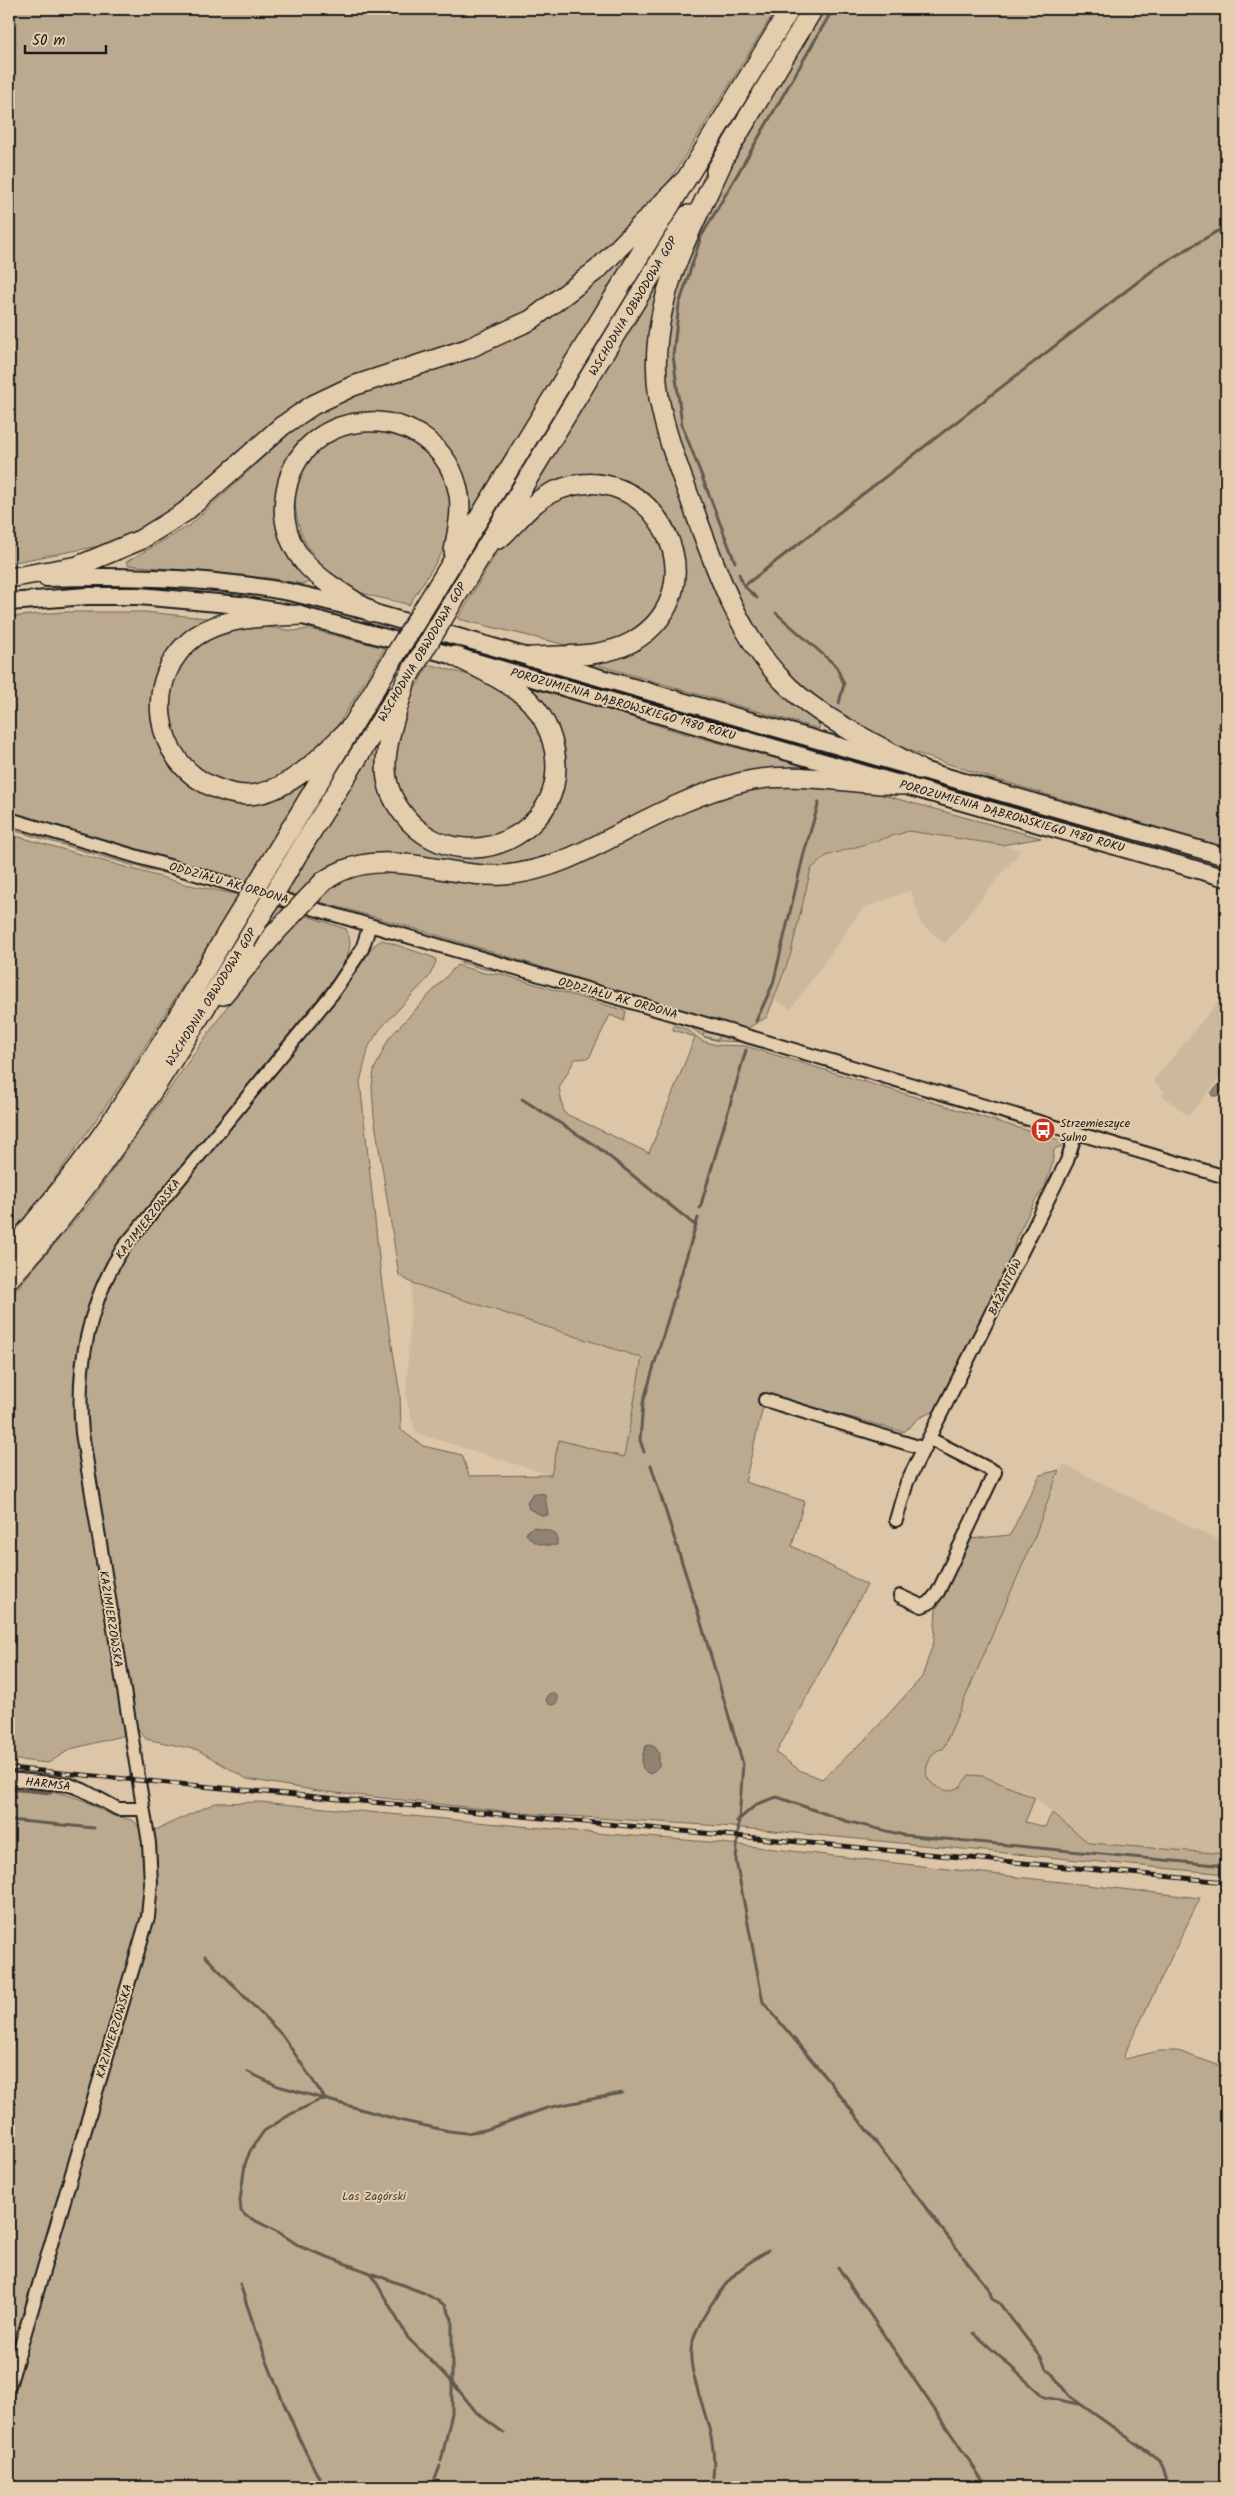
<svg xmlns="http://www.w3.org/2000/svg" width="1235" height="2496" font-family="Kalam,sans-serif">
<rect width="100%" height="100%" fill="#dcc6a7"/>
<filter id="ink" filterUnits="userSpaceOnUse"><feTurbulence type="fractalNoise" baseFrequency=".02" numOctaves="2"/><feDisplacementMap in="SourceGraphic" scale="10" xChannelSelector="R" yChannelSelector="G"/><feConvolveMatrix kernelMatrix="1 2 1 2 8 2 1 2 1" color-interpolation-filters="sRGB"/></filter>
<g filter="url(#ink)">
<path fill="#ccb89b" d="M1226,701V731L1218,729Z
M909,831L1002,845L1021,850L945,943L921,924L911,890L863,908L791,1009L774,999L790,956L811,869L827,856Z
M1226,992V1071L1188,1116L1162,1095L1165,1092L1153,1081Z
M705,1029L720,1034L718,1041L703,1036Z
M412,1283L642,1358L624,1458L560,1440L551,1475L416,1433L406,1398Z
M1063,1464L1226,1544V1854L1089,1843L1035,1798L983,1776L969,1775L960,1787L948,1791L932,1785L927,1778L924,1770L931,1755L936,1750L943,1749L1035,1536Z"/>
<path fill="#bcaa90" stroke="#6c6356" d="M9,9H776L672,177L653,203L594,262L534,307L483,332L342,381L199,493L151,526L110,544L9,563Z
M825,9H1226V701L1218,728L1226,731V848L995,779L921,755L883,739L829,708L784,670L765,646L739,601L689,477L666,398L663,350L679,270L737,148Z
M644,235L505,457L469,522L467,499L402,419C390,415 377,411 364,412C320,415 269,459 277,507C279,520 302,561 309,576V582L304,584L268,578L128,565L126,562L189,526L304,420L333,401L479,352Z
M669,265L651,348L715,584L820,720L819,729L584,661L639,648L659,632L668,621L682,557L677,534L671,518L652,498L637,489L621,482L517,512Z
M359,427L406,435L439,463L451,495L453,515L447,545L409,605C391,599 367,597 350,588C313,567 288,526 297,482C301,468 308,452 320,443C331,436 347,432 359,427Z
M594,491L628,499L664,538L668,577L656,612L625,640L583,649L458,619L499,548L547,502Z
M62,612H145L217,619L201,628L153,709L210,795L315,772L246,883L9,813V617Z
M261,626L294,631L309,629L385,648L333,733L313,757L266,785L237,787L194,769L174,738L167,699L177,669L191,651L210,636L231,629Z
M432,665L484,679L516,697L543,730L550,767L540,804L503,837L450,841L417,819L398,793L392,758L408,700L428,666Z
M519,682L679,732L814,769H772L546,860L494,867L437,860L310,883L296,895L286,892L383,734L380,771L437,850C462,859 476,856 501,852L564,776L566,756L558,724L541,700Z
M787,783L868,791L1041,838L1002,845L909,831L826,856L811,869L790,956L767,1017L746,1029C602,988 461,939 316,901L334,883L363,873L394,871L485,881L654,823L720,795Z
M9,824L214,885L138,867L9,829Z
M9,834L185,884L239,895L124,1080L31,1212L9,1236Z
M277,907L285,909L247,955Z
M301,914L346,929C354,945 348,955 341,970L119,1243L97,1282L82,1329L77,1359L75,1417L125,1735L71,1749L48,1763L9,1759V1298L88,1205L236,994Z
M382,940L435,958L436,962L429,977L380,1029L369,1046L360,1082L382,1285L400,1394L401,1430L423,1446L462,1455L469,1476L551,1475L559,1440L624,1457L642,1358L412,1283L399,1275L374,1116L372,1087L374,1070L389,1038L457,965L484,973L501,974L626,1011L624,1021L610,1015L589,1058L575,1059L559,1088L564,1113L649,1153L695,1037L673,1030L674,1025L688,1030L702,1041L717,1045L745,1046L1069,1143L1068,1146L1058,1147L1054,1150L1052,1165L1045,1187L1035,1201L1016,1238L1010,1269L941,1408L919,1418L904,1432L766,1394L745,1482L804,1501L792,1546L867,1585L776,1753L801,1771L822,1779L868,1737L922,1677L934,1641L936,1610L969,1539L1010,1535L1040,1475L1059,1470L1035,1536L943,1749C935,1750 932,1754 929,1761C921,1778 932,1787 948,1791L960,1787L969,1775L983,1776L1035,1798L1025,1822L1045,1827L1052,1813L1089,1843L1226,1854V1874L721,1826L521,1813L318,1791L247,1779L198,1750L146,1739L136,1726L130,1691L86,1415C86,1365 92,1310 119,1266C126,1255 135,1243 143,1232L340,993L373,946Z
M468,960L626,1007L502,971L484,969L459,962Z
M687,1025L705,1029L703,1036L718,1040L720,1034L1026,1124L1025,1127L1009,1119L745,1042L718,1041L704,1037Z
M9,1788C32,1790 55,1790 77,1798C89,1802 99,1809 111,1815C120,1819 133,1816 138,1826C151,1851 143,1891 141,1917L9,2361Z
M260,1802L596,1833L722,1843L1200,1898L1123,2057L1125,2059L1159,2051H1178L1226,2068V2487H9V2408L153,1919C157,1889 157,1861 153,1831L215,1803Z"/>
<path fill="#908371" stroke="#625a4f" d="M1222,1081H1226V1087L1217,1096H1212L1211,1093Z
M533,1493L545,1494L548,1515L543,1516L529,1509L527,1502Z
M534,1527L553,1532L557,1536V1545C545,1546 534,1545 526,1534L528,1530Z
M546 1699a6 6 0 1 1 12 0a6 6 0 1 1-12 0Z
M650,1745L656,1748L659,1754V1766L651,1774C637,1770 642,1756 646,1746Z"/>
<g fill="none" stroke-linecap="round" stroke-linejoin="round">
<path stroke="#625a4f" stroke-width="3" d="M735,562L682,425L673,355L679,305L701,237L833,9
M739,574L744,586
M757,598L744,586L1157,267L1226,226
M776,613L836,666L844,684L839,703
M756,1021L773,984L804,853L819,802
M522,1099L596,1146L695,1225
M700,1208L746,1050
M644,1452L640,1440L643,1403L698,1218
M651,1465L699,1616L743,1764L736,1861L763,2002L830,2082L961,2254
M9,1789L51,1793
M9,1820L94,1828
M737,1821L757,1804L777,1797L846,1821L903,1835L1226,1866
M205,1956L282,2035L324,2097
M248,2072L278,2086L403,2121L449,2131L466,2133L485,2130L547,2108L622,2093
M324,2098L291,2114L264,2131L250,2151L245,2164L240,2200L241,2211L246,2216L278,2232L301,2247L424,2293L445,2305L452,2319V2413L441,2461
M963,2257L989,2289L992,2299L999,2303L1041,2357L1046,2369L1050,2371L1069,2396L1158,2459L1163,2467L1169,2487
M838,2267L987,2487
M372,2275L408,2338L452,2382L477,2413L504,2433
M240,2284C262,2352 289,2424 324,2487
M974,2333L1044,2397L1078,2404
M713,2477C717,2442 705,2417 696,2384C693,2374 690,2361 691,2350C694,2325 724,2282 743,2267C751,2261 760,2256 768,2250
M432,2487L440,2466
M712,2487V2481"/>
<defs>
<path id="minor" d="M9,819L1226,1177
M765,1400L925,1449
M896,1520L907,1482L1067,1161L1076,1133
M900,1596L922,1606L929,1603L938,1592L995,1472L930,1439
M9,1779L70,1785L83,1790L118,1809H142
M9,2386L148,1917L151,1883L149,1843L82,1433C76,1368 88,1303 123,1248L332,994L362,949L370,925"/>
<path id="major" d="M46,578C127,575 209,577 289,592C316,598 343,605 371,612L1226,857
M9,602L87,596H139L240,605L299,615L455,656L1226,878"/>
<path id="highway" d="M723,161C700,212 669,266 660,323C656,347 655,374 659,398C665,432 677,464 689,496C713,561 737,637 788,686C824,721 876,743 919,769
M716,171L813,9
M499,539C516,524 532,501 553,492C651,448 726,588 632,642C603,658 564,655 531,657
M9,578L78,566L140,540L185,512L282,426L313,405L353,386L467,349L531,320L598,269L684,181
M437,587L790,9
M457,595L688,215
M371,612C348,596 321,582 304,562C289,544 282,521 285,498C296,397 442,397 459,495C462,514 457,532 454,551
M299,615C265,617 225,616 196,636C141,675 152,762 213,787C227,793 242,797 257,794C296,787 327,750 354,724
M406,680C399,706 385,741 386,768C386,789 396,807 410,822C445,859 503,856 537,818C571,781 556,718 518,691C499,677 476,667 455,656
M288,833L386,670
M305,842L396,696
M323,882C376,841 446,879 503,875C549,872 590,849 630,828C665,810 700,793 739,783C792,769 850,785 904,785
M223,995L275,933
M9,1253C38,1218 67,1183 94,1146C143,1078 185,1005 227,933
M9,1279C103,1178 174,1059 246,941"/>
</defs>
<use href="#minor" stroke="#1c1c1c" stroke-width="16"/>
<use href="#major" stroke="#1c1c1c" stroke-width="20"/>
<use href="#highway" stroke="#1c1c1c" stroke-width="22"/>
<use href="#minor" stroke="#e4cdad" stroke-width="12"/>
<use href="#major" stroke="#e4cdad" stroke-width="16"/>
<use href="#highway" stroke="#e4cdad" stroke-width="19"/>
<defs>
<path id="rail" d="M9,1768L1226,1882"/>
</defs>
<use href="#rail" stroke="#1c1c1c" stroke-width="5"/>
<use href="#rail" stroke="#e4cdad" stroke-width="3" stroke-dasharray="9" stroke-linecap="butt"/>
<defs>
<path id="highway-bridge" d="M386,670L437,587
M409,675L457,595
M227,933L288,833
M275,933L323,882
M246,941L305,842"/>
</defs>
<use href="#highway-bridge" stroke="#1c1c1c" stroke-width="22" stroke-linecap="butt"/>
<use href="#highway-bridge" stroke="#e4cdad" stroke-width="19"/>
</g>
</g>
<defs>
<symbol id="bus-disc" viewBox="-11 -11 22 22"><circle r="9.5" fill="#c8321e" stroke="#e4cdad"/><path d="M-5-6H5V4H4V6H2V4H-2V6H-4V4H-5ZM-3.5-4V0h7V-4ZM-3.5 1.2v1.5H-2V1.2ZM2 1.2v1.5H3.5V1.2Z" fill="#fff"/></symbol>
</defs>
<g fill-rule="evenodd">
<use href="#bus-disc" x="1029" y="1116" width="28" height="28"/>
</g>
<g text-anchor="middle" stroke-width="4" stroke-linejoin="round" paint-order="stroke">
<g font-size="12" fill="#1c1c1c" stroke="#e4cdad">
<text transform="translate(633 306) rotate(-59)" y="4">WSCHODNIA OBWODOWA GOP</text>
<text transform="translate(422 652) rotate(-59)" y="4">WSCHODNIA OBWODOWA GOP</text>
<text transform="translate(623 704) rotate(16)" y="4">POROZUMIENIA DĄBROWSKIEGO 1980 ROKU</text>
<text transform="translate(1012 816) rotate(16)" y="4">POROZUMIENIA DĄBROWSKIEGO 1980 ROKU</text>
<text transform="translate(229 883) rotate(16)" y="4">ODDZIAŁU AK ORDONA</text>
<text transform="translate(211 997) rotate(-58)" y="4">WSCHODNIA OBWODOWA GOP</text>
<text transform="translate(618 998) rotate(16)" y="4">ODDZIAŁU AK ORDONA</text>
<text transform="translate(148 1219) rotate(-52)" y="4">KAZIMIERZOWSKA</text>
<text transform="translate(1005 1287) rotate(-64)" y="4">BAŻANTÓW</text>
<text transform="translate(111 1619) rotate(81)" y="4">KAZIMIERZOWSKA</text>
<text transform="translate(48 1784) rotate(7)" y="4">HARMSA</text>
<text transform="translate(114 2031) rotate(-73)" y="4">KAZIMIERZOWSKA</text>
</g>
<g font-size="12" fill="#1c1c1c" stroke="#e4cdad" text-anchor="start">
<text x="1060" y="1127">Strzemieszyce<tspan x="1060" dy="14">Sulno</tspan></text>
</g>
<g font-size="12" fill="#444039" stroke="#e4cdad">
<text x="374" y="2200">Las Zagórski</text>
</g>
</g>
<rect width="1235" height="2496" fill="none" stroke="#e4cdad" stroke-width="30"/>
<rect x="15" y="15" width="1205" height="2466" fill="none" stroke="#1c1c1c" stroke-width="2" filter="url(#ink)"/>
<path d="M25 45v8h81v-8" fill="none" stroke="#1c1c1c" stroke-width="2.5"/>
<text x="32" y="45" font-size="15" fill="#1c1c1c" stroke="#e4cdad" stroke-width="4" paint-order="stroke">50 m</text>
</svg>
